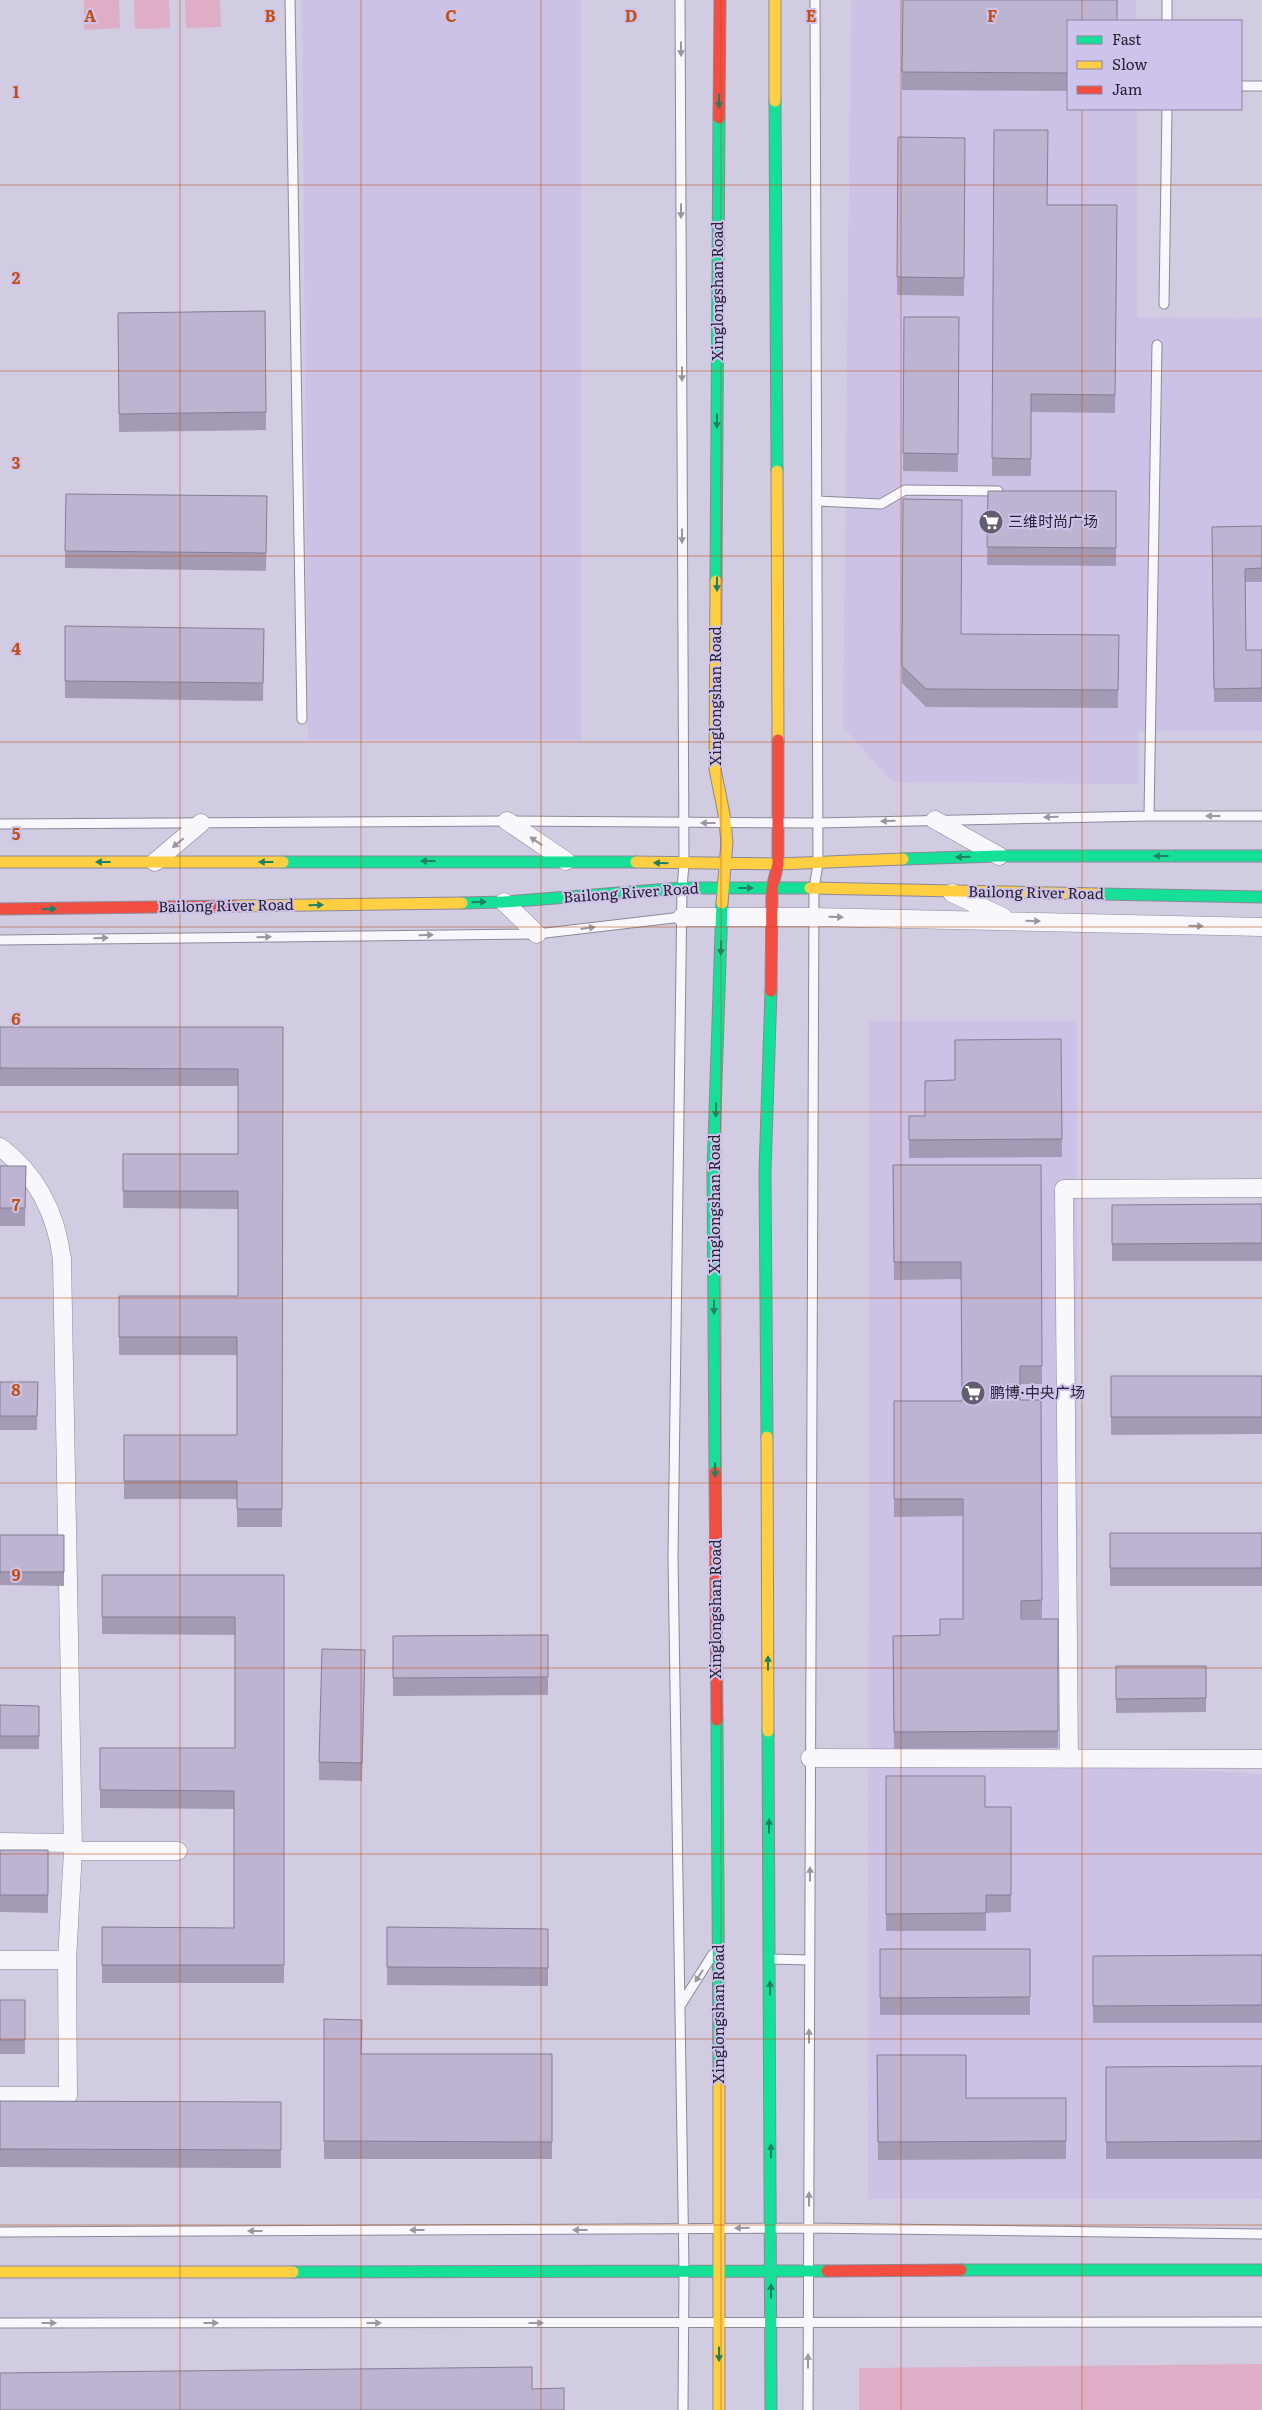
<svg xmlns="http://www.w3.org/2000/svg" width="1262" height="2410" font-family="Literata,'Noto Sans SC',serif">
<rect width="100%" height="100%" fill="#d2cce2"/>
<path fill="#ccc2e6" d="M302,0H581V740H308Z
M851,0H1136V21H1068V109H1137V317L1262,318V731H1138V784L892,782L843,727Z
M869,1021H1077L1078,1765L1262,1774V2199H868Z"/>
<path fill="#deadc6" d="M84,0H119L120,28L84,30Z
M134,0H169L170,28L135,29Z
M185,0H220L221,27L186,28Z
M1262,2364V2410H859V2368Z"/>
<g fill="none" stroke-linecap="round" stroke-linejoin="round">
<defs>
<path id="lane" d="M290,0L302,719
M680,0L684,864L682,888L673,1557L684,2270L683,2410
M1167,0V21
M1241,86H1262
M1164,304L1167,109
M817,501L881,504L905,490L998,491
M1149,816L1157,345
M0,824L507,821L818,823L1149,816H1262
M0,940L537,934L682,917
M770,1959L810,1960
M680,2006L713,1954
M0,2232L808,2228L1262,2234
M0,2323L1262,2322
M808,2410L814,888L818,864L815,0"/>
<path id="street" d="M935,820L999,856
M507,821L566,861
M155,862L201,823
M952,893L1003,917
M504,902L537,934
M682,917H814L1262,927
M0,1147C37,1175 56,1213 62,1259L73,1851L67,1960L68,2096H0
M810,1758L1262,1759
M1069,1759L1064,1189L1262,1188
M0,1842L73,1843
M73,1851H178
M0,1960H67"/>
<path id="fast" d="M775,101L777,471
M716,581L719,118
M903,859L999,856H1262
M283,862H636
M1099,894L1262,897
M462,903L504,902L682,888H810
M767,1437L765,1171L771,991
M715,1472L713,1171L722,903
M717,1720L719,2079
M768,1731L771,2410
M961,2270H1262
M293,2272L827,2271"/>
<path id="slow" d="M775,0V101
M777,471L778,740
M716,581L715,769L724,814L727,842L722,903
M0,862H283
M636,862L778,864L903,859
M810,888L1099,894
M235,906L462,903
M767,1437L768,1731
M0,2272H293
M719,2410V2079"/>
<path id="jam" d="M719,118L720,0
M0,909L235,906
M771,991L772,888L778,864V740
M715,1472L717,1720
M827,2271L961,2270"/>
</defs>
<use href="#lane" stroke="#8c8898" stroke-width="11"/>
<use href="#street" stroke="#8c8898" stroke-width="19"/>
<use href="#fast" stroke="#8c8898" stroke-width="13"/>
<use href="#slow" stroke="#8c8898" stroke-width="13"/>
<use href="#jam" stroke="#8c8898" stroke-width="13"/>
<use href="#lane" stroke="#f8f7fb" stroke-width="9"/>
<use href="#street" stroke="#f8f7fb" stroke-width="18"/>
<use href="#fast" stroke="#16e098" stroke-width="11"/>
<use href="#slow" stroke="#ffcf43" stroke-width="11"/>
<use href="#jam" stroke="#f24e42" stroke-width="11"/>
</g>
<path fill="#a39bb5" d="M903,0L1068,21V91L902,90Z
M994,130L1047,205H1117L1115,413L1031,412V476H992Z
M898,137L965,138L964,296L897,295Z
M265,311L266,430L119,432L118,313Z
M904,317H959L958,472L903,471Z
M988,491H1116V566L987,565Z
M66,494L267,496L266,571L65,568Z
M903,499L961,634L1119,635L1118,708L926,707L902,683Z
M1262,526V582H1245L1246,650H1262V702H1214L1212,527Z
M65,626L264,629L263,701L65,698Z
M0,1027H283L282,1527H237V1499H124V1435H237V1355H119V1337L238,1296V1209L123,1208V1154H238V1086H0Z
M1061,1039L1062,1157L909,1158V1116H925L955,1080Z
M893,1165H1041L1042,1384H1020V1400H1041L1042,1618H1021V1619H1058V1748L894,1749L893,1636L940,1635L963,1619V1516L894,1517V1401H962L961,1279L894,1280Z
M0,1166H26L25,1226H0Z
M1262,1204V1261H1112V1205Z
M1111,1376H1262V1434L1111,1435Z
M0,1382H38L37,1430H0Z
M1110,1533H1262V1586H1110Z
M0,1535H64V1586L0,1585Z
M102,1575H284V1983H102V1927L234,1928V1809L100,1808V1748H235V1635L102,1634Z
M548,1635V1695L393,1696V1636Z
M1116,1666L1206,1698V1712L1116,1713Z
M365,1667L362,1781L319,1780V1762Z
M0,1705L39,1706V1749H0Z
M886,1776L985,1807H1011V1912L986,1913V1931H886Z
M0,1850H48V1913L0,1912Z
M387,1927L548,1929V1986L387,1985Z
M880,1949H1030V2015H880Z
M1262,1955V2023H1093V1956Z
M0,2000H25V2054H0Z
M324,2019L362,2054H552V2159H324Z
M877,2055L966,2098H1066V2159L878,2160Z
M1262,2066V2159H1106V2067Z
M0,2101L281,2102V2168L0,2167Z"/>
<path fill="#bdb4d2" stroke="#847e93" d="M903,0H1117V21H1068V73L902,72Z
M994,130H1048L1047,205H1117L1115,395L1031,394V459L992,458Z
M898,137L965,138L964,278L897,277Z
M265,311L266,412L119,414L118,313Z
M904,317H959L958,454L903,453Z
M988,491H1116V548L987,547Z
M66,494L267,496L266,553L65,551Z
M903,499L962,500L961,634L1119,635L1118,690L926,689L902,666Z
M1262,526V568L1245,569L1246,650H1262V688L1214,689L1212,527Z
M65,626L264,629L263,683L65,681Z
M0,1027H283L282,1509H237V1481H124V1435H237V1337H119V1296H238V1191H123V1154H238V1069L0,1068Z
M1061,1039L1062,1139L909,1140V1116H925V1081L955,1080V1040Z
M893,1165H1041L1042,1366H1020V1400H1041L1042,1600L1021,1601V1619H1058V1731L894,1732L893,1636L940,1635V1619H963V1499H894V1401H962L961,1262H894Z
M0,1166H26L25,1208H0Z
M1262,1204V1243L1112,1244V1205Z
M1111,1376H1262V1417H1111Z
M0,1382H38L37,1416H0Z
M1110,1533H1262V1568H1110Z
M0,1535H64V1572H0Z
M102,1575H284V1965H102V1927L234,1928V1791L100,1790V1748H235V1617H102Z
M548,1635V1677L393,1678V1636Z
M322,1649L365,1650L362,1763L319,1762Z
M1116,1666H1206V1698L1116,1699Z
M0,1705L39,1706V1736H0Z
M886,1776H985V1807H1011V1895H986V1913L886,1914Z
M0,1850H48V1895H0Z
M387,1927L548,1929V1968L387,1967Z
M880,1949H1030V1997L880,1998Z
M1262,1955V2005L1093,2006V1956Z
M0,2000H25V2040H0Z
M324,2019L362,2020L361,2054H552V2142L324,2141Z
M877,2055H966V2098H1066V2141L878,2142Z
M1262,2066V2141L1106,2142V2067Z
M0,2101L281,2102V2150L0,2149Z
M532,2367V2389L564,2388V2410H0V2373Z"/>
<defs><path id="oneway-solid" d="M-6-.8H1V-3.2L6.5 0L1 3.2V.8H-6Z" transform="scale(1.25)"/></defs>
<g fill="#9a97a0">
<use href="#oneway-solid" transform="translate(681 49) rotate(90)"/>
<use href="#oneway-solid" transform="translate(681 211) rotate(90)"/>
<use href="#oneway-solid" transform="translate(682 374) rotate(90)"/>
<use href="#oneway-solid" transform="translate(682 536) rotate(90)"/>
<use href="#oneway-solid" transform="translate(1213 816) rotate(-180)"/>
<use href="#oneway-solid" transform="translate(1051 817) rotate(179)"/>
<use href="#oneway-solid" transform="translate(888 821) rotate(179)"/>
<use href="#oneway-solid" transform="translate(708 823) rotate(180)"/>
<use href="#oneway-solid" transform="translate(536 841) rotate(-146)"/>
<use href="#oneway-solid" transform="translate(178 843) rotate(140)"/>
<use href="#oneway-solid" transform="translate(836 917) rotate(1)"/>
<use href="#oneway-solid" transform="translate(1033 921) rotate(2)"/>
<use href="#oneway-solid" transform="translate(1196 926) rotate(2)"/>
<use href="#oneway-solid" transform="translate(588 928) rotate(-7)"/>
<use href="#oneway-solid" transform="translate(426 935) rotate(-1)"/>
<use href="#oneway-solid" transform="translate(264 937) rotate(-1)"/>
<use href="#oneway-solid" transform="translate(101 938) rotate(-1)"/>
<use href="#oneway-solid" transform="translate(810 1874) rotate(-90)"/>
<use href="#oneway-solid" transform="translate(699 1976) rotate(123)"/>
<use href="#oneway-solid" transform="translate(809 2036) rotate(-90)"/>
<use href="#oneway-solid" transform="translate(809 2199) rotate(-90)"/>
<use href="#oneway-solid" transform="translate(742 2228) rotate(179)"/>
<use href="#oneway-solid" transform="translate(417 2230) rotate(180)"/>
<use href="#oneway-solid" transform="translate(580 2230) rotate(180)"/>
<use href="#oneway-solid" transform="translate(255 2231) rotate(180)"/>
<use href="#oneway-solid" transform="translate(49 2323)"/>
<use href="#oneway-solid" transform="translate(211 2323)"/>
<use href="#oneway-solid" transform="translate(374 2323)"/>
<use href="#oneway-solid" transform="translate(536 2323)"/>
<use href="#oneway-solid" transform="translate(808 2361) rotate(-90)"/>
</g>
<g fill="#1e8164">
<use href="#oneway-solid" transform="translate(719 101) rotate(90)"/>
<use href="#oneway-solid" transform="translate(717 421) rotate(90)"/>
<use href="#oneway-solid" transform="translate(717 584) rotate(90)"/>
<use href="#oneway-solid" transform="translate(1161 856) rotate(-180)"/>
<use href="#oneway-solid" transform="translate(963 857) rotate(178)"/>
<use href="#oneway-solid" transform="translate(428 861) rotate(180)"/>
<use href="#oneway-solid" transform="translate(103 862) rotate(180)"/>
<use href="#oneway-solid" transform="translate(266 862) rotate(180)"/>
<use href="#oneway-solid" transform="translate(661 863) rotate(-179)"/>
<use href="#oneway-solid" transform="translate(746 888)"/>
<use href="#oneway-solid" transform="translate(479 902) rotate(-1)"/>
<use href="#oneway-solid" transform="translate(316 905) rotate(-1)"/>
<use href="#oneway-solid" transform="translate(49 909) rotate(-1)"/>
<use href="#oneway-solid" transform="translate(721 948) rotate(92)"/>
<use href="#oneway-solid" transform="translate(716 1110) rotate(92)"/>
<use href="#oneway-solid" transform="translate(714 1307) rotate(90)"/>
<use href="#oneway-solid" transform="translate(715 1470) rotate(90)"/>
<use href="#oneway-solid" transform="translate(768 1663) rotate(-90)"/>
<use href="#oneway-solid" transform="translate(769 1826) rotate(-90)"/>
<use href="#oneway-solid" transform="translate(770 1988) rotate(-90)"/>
<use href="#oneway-solid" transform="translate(771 2151) rotate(-90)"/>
<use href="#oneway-solid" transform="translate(771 2291) rotate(-90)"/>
<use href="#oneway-solid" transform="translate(719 2354) rotate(90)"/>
</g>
<path fill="none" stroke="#c14e13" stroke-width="1" stroke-opacity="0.55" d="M180,0V2410M361,0V2410M541,0V2410M721,0V2410M901,0V2410M1082,0V21M1082,109V2410M0,185H1262M0,371H1262M0,556H1262M0,742H1262M0,927H1262M0,1112H1262M0,1298H1262M0,1483H1262M0,1668H1262M0,1854H1262M0,2039H1262M0,2225H1262"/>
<defs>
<symbol id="supermarket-disc" viewBox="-11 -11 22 22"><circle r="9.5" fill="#635e6f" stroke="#cec3eb"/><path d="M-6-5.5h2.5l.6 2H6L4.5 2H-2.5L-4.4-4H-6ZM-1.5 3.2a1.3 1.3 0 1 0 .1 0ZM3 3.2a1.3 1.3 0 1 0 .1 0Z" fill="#fff"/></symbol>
</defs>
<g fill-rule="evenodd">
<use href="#supermarket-disc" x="977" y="508" width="28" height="28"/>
<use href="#supermarket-disc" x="959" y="1379" width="28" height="28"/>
</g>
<g text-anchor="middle" stroke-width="4" stroke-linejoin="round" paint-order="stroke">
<g font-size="15" fill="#272231" stroke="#cec3eb">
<text transform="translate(718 291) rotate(-90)" y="5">Xinglongshan Road</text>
<text transform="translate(716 696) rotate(-90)" y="5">Xinglongshan Road</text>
<text transform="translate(631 893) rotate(-4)" y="5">Bailong River Road</text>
<text transform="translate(1036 893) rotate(1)" y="5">Bailong River Road</text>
<text transform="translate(226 906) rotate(-1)" y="5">Bailong River Road</text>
<text transform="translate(715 1204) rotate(-90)" y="5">Xinglongshan Road</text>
<text transform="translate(716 1609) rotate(-90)" y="5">Xinglongshan Road</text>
<text transform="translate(719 2014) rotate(-90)" y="5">Xinglongshan Road</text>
</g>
<g font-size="15" fill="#272231" stroke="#cec3eb" text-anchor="start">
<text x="1008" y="527">三维时尚广场</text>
<text x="990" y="1398">鹏博·中央广场</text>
</g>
</g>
<g font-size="16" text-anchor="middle" font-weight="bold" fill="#c14e13" stroke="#cec3eb" stroke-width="4" stroke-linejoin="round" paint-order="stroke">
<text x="90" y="22">A</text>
<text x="270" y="22">B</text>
<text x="451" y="22">C</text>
<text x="631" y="22">D</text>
<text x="811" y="22">E</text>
<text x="992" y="22">F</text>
<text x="16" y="98">1</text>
<text x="16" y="284">2</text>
<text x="16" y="469">3</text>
<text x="16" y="655">4</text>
<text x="16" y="840">5</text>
<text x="16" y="1025">6</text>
<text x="16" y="1211">7</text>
<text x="16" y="1396">8</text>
<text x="16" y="1581">9</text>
</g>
<rect x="1067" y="20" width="175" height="90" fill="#cec3eb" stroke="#8b83a1"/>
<rect x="1077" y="36" width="25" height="8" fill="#16e098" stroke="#8b83a1"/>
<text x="1112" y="45" font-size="15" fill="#272231">Fast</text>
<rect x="1077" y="61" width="25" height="8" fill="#ffcf43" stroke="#8b83a1"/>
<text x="1112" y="70" font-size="15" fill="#272231">Slow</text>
<rect x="1077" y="86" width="25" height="8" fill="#f24e42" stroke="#8b83a1"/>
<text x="1112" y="95" font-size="15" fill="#272231">Jam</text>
</svg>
